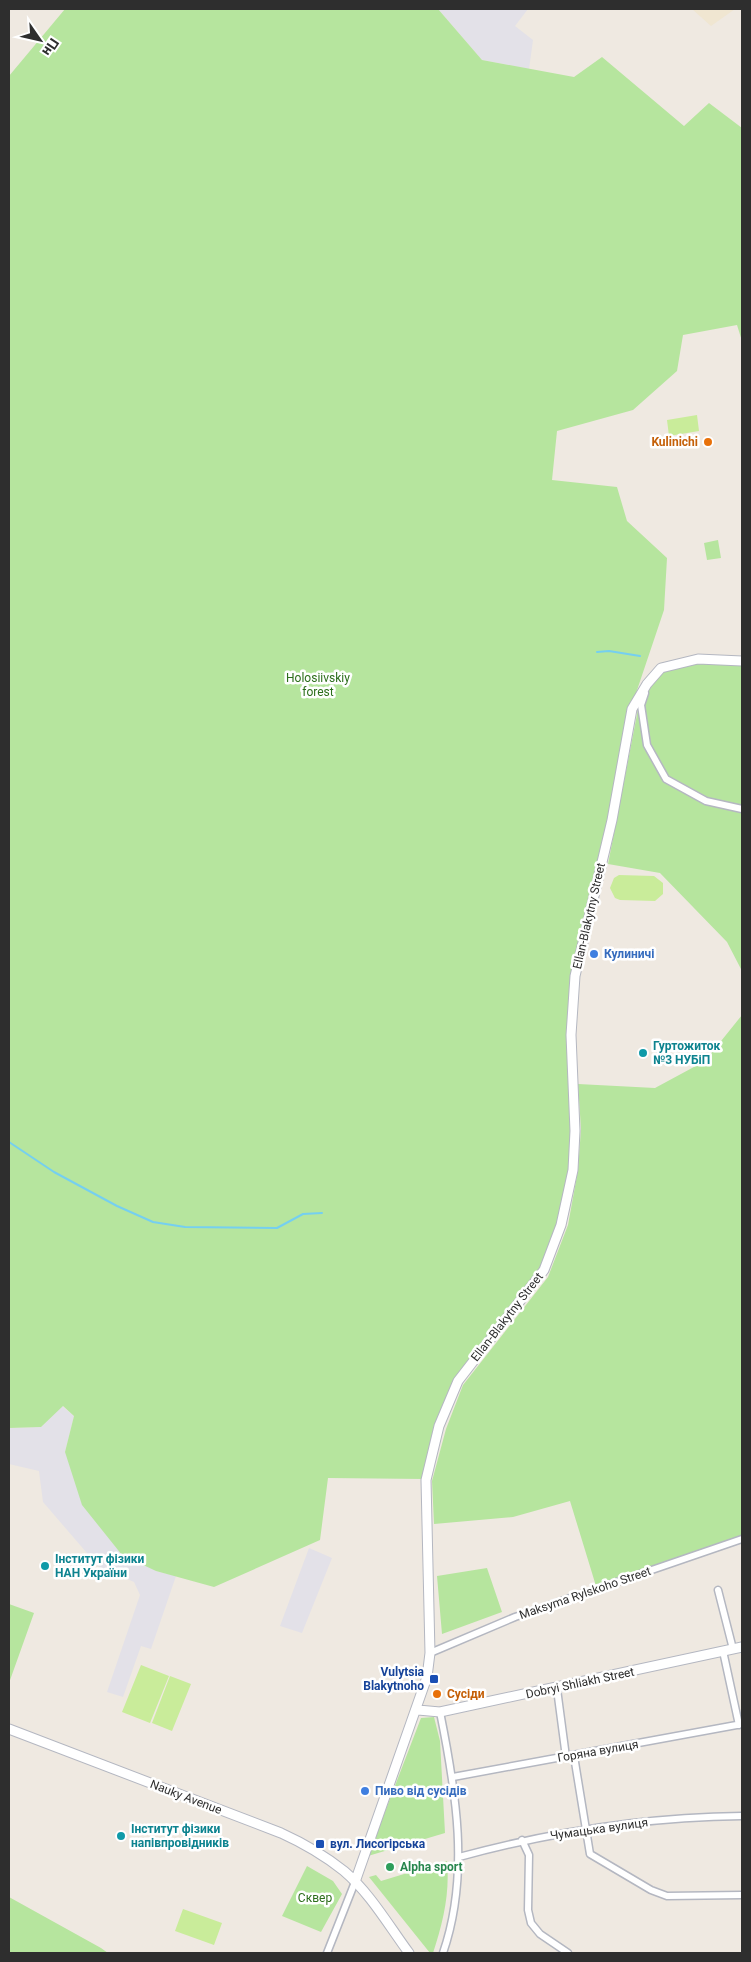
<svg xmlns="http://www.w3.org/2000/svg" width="751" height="1962" font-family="Roboto,sans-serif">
<rect width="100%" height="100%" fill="#efe9e1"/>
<path fill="#e3e1e8" d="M438,9H528L515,26L533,40L529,69L482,60Z
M62,1406L74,1416L65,1452L156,1571L176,1576L151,1649L141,1646L123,1697L107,1692L140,1595L134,1582L99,1567L43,1502L39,1471L9,1464V1428L41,1427Z
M309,1548L332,1558L302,1633L280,1626Z"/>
<path fill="#f0e6d1" d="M692,9H735L711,26Z"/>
<path fill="#b6e59e" d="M65,9H438L482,60L574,77L602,57L684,126L709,103L742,128V341L737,325L683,335L677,371L633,410L557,431L552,480L617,487L627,521L667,558L664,610L631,708L599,863L572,976L571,1169L559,1224L542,1269L456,1380L424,1479L328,1478L320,1540L214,1587L156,1571L122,1555L82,1505L65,1452L74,1416L63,1406L41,1427L9,1428V76Z
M718,540L721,558L707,560L704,543Z
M698,662L742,664V971L727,942L660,873L608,864L640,699L662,671Z
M742,1015V1536L596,1586L570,1501L513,1517L434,1524L432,1481L446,1429L463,1385L548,1277L568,1225L578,1170L581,1129L578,1084L655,1088L705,1061Z
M487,1568L502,1612L442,1634L437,1576Z
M9,1604L34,1613L9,1683Z
M434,1717L440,1741L445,1833L368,1856L421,1718Z
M447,1861C450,1894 443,1922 433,1953H430L369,1877L376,1875L381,1881Z
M307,1866L333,1881L342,1894L321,1932L282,1916Z
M9,1897L101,1948L108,1953H9Z"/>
<path fill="#c9ec9a" d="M697,415L699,431L669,436L667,420Z
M619,875L654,876L663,883V894L655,901L620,900L615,898L610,888L614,878Z
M141,1665L169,1676L150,1723L122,1712Z
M170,1676L191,1684L172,1731L152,1723Z
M183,1909L222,1923L214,1945L175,1931Z"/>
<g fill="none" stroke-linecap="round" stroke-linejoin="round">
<path stroke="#75cff0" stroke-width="2" d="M597,652L609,651L640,656
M9,1142L54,1172L117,1206L153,1222L185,1227L277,1228L303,1214L322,1213"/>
<defs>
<path id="street" d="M645,693L641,705L647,745L666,779L706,801L742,809
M718,1590L733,1649
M723,1651L739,1725
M430,1653L515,1617L742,1539
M557,1689L566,1757
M440,1712C456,1791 470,1875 443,1953
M574,1756L590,1854L651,1890L667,1896L742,1895
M453,1777L742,1724
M522,1840L529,1855L528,1910L531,1923L540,1934L568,1953
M459,1857C551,1832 646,1817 742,1816
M327,1953L355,1882"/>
<path id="secondary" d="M418,1710L440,1712L742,1647
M9,1729L281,1833C303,1843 324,1855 344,1871C370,1893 389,1926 409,1953
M355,1882L427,1677L430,1653L426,1480L439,1426L458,1381L544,1270L561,1225L573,1170L575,1131L571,1035L575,976L612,820L632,709L647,684L661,668L698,659L742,661"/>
</defs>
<use href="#street" stroke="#b4b7c1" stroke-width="9"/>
<use href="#secondary" stroke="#b4b7c1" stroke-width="11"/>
<use href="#street" stroke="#fff" stroke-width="6"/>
<use href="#secondary" stroke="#fff" stroke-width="9"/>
</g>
<g fill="#e8710a" stroke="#fff" stroke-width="2">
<circle cx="708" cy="442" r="5"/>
<circle cx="437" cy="1694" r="5"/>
</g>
<g fill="#3f7fe0" stroke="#fff" stroke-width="2">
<circle cx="594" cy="954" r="5"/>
<circle cx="365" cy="1791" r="5"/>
</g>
<g fill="#0f9aa8" stroke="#fff" stroke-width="2">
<circle cx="643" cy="1053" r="5"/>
<circle cx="45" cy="1566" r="5"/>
<circle cx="121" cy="1836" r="5"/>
</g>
<g fill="#1a4fb4" stroke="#fff" stroke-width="2">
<rect x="429" y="1674" width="10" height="10" rx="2.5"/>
<rect x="315" y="1839" width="10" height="10" rx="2.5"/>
</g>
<circle fill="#2e9e5b" stroke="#fff" stroke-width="2" cx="390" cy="1867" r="5"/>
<g text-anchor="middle" stroke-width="5" stroke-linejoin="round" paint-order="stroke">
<g font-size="12" font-weight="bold" fill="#c56008" stroke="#fff" text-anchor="end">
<text x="698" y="446">Kulinichi</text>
<text x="447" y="1698" text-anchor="start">Сусіди</text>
</g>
<g font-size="12" fill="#2c6e1b" stroke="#fff">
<text x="318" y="682">Holosiivskiy<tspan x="318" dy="14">forest</tspan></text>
<text x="315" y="1902">Сквер</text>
</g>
<g font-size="12" fill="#2e2e2e" stroke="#fff">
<text transform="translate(589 916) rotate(-77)" y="4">Ellan-Blakytny Street</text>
<text transform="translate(507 1317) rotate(-52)" y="4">Ellan-Blakytny Street</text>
<text transform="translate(585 1593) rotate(-19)" y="4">Maksyma Rylskoho Street</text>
<text transform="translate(580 1683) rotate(-12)" y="4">Dobryi Shliakh Street</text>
<text transform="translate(598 1751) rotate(-10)" y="4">Горяна вулиця</text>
<text transform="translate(186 1797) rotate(21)" y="4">Nauky Avenue</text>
<text transform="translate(599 1829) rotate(-8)" y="4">Чумацька вулиця</text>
</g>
<g font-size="12" font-weight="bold" fill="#366cbe" stroke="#fff" text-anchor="start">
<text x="604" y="958">Кулиничі</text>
<text x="375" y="1795">Пиво від сусідів</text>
</g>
<g font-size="12" font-weight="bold" fill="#0d838f" stroke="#fff" text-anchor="start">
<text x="653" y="1050">Гуртожиток<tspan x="653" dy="14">№3 НУБіП</tspan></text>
<text x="55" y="1563">Інститут фізики<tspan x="55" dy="14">НАН України</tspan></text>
<text x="131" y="1833">Інститут фізики<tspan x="131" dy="14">напівпровідників</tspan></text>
</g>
<g font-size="12" font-weight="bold" fill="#164399" stroke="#fff" text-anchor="end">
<text x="424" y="1676">Vulytsia<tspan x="424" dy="14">Blakytnoho</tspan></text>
<text x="330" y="1848" text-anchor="start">вул. Лисогірська</text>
</g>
<g font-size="12" font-weight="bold" fill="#27864d" stroke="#fff" text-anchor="start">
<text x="400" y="1871">Alpha sport</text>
</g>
</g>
<rect width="751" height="1962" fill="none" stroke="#2e2e2e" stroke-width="20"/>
<g transform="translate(40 40) rotate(124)" stroke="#ffffff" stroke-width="4" paint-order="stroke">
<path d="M0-4L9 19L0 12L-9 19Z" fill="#2e2e2e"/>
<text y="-8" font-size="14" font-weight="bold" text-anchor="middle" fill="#2e2e2e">Пн</text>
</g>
</svg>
